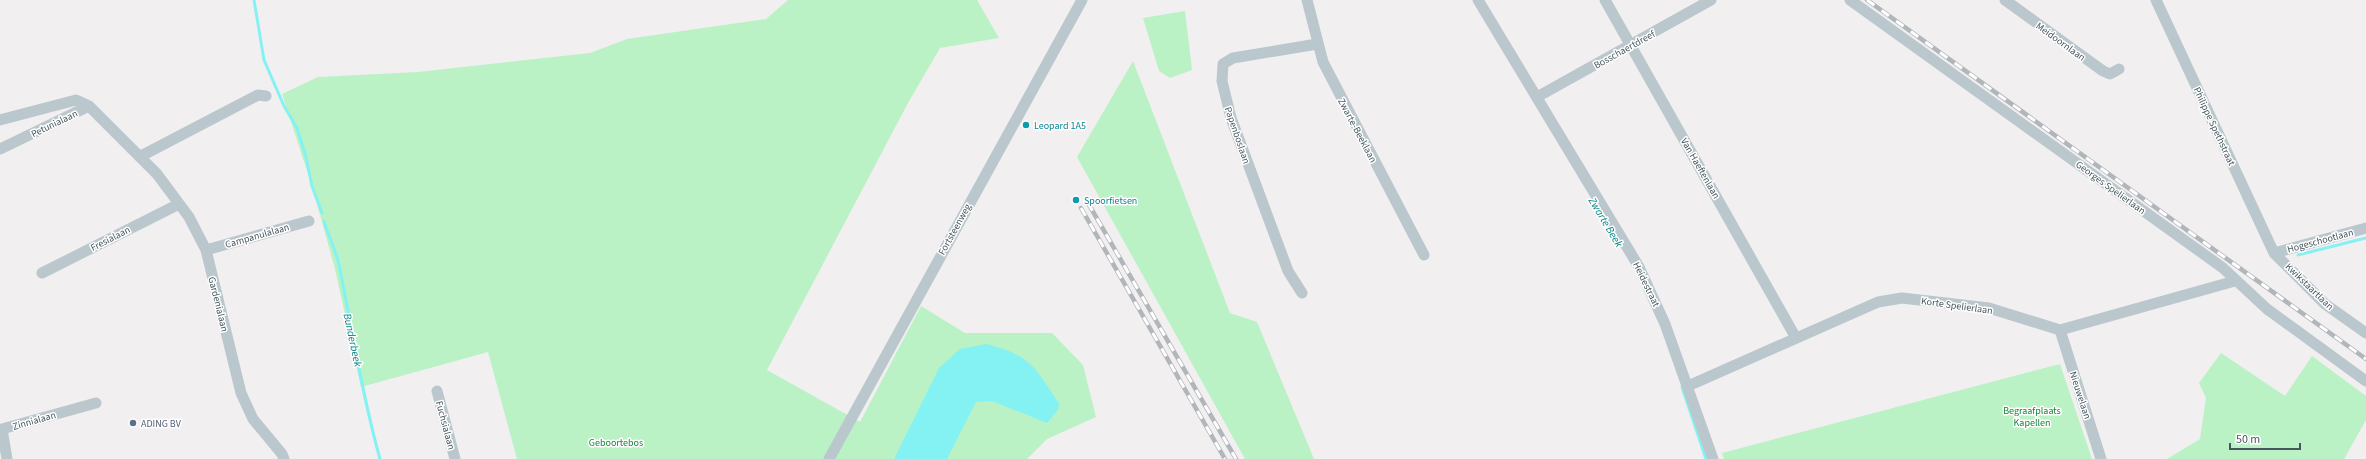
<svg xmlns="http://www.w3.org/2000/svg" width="2366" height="459" font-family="'Source Sans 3',sans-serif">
<rect width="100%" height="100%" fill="#f2eff0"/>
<path fill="#baf2c5" d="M788,0H977L999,38L940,48L908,103L767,370L860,422L921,306L965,333H1052L1083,365L1096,417L1047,439L1027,459H517L488,352L361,387L335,269L312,186L282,94L318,77L418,72L590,53L627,39L766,19Z
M1185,11L1192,70L1170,78L1159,71L1143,18Z
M1133,61L1230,313L1257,322L1314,459H1245L1077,157Z
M2221,353L2285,396L2312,356L2366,396V420L2344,459H2167L2200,439L2206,398L2199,383Z
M2060,364L2092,459H1724L1722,453Z"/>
<path fill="#84f2f2" d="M986,344C1031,355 1034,367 1059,403L1058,410L1047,423L992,401L976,402L947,459H894L939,368L960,349Z"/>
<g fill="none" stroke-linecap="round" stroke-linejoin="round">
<path stroke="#84f2f2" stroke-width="3" d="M254,0L264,60L284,106L297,128L306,157L312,186L322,213
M324,221C328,236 336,250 339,265C352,329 362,395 380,459
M2298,255L2366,238
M1682,387L1706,459"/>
<path stroke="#bac7cd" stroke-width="11" d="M1307,0L1323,62L1424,255
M1478,0L1639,267L1665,324L1713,459
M1605,0L1796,338
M1850,0L2223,268L2267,309L2366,381
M2005,0L2103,71L2110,74L2119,69
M2156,0L2274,253L2325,304L2366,333
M1537,97L1711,0
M0,120L76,100L89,106L157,174L189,217L206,250L241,393L253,419L282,454L284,459
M0,149L89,106
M141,156L258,95L266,96
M206,250L309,221
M2274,253L2366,228
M42,273L179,204
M1302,293L1288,271L1231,118L1222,81L1223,64L1233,58L1317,44
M2060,330L2101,459
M1688,386L1878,302L1902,298L1989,308L2060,330L2235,281
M437,391L455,459
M7,459L2,429L96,403
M829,459L1082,0"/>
<defs>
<path id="rail" d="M1867,0L2366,359
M1088,203L1236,459
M1081,208L1225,459"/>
</defs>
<use href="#rail" stroke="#b1b6ba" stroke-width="4.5"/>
<use href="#rail" stroke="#fff" stroke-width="3" stroke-dasharray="9" stroke-linecap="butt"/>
</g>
<g fill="#0f9aa8" stroke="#fff" stroke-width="1.5">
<circle cx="1026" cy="125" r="4"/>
<circle cx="1076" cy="200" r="4"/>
</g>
<circle fill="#5c6f8a" stroke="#fff" stroke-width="1.5" cx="133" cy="423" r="4"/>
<g text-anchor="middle" stroke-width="3" stroke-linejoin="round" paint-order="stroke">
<g font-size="10" fill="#46575e" stroke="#fff">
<text transform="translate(2061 41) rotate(36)" y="4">Meidoornlaan</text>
<text transform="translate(1624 49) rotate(-29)" y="4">Bosschaertdreef</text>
<text transform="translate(54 123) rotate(-26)" y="4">Petunialaan</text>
<text transform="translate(2215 126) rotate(65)" y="4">Philippe Spethstraat</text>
<text transform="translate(1358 130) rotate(62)" y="4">Zwarte-Beeklaan</text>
<text transform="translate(1238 135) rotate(71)" y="4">Papenboslaan</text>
<text transform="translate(1701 168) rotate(60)" y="4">Van Haeftenlaan</text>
<text transform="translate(2111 187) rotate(36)" y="4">Georges Spelierlaan</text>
<text transform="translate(954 229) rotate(-61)" y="4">Fortsteenweg</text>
<text transform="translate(257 235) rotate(-16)" y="4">Campanulalaan</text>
<text transform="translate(110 238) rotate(-27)" y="4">Fresialaan</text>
<text transform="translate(2320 240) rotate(-15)" y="4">Hogeschootlaan</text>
<text transform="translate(1647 284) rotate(64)" y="4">Heidestraat</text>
<text transform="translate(2310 286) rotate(44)" y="4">Kwikstaartlaan</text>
<text transform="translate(219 304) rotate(76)" y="4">Gardenialaan</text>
<text transform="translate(1957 305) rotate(8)" y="4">Korte Spelierlaan</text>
<text transform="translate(2081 395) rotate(72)" y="4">Nieuwelaan</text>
<text transform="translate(34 420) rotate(-16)" y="4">Zinnialaan</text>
<text transform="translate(446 425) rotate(75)" y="4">Fuchsialaan</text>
</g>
<g font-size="10" fill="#0d838f" stroke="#fff" text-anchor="start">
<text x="1034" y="129">Leopard 1A5</text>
<text x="1084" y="204">Spoorfietsen</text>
</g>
<g font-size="10" fill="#108633" stroke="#fff">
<text x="2032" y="414">Begraafplaats<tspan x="2032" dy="12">Kapellen</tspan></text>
<text x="616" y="446">Geboortebos</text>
</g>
<g font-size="10" fill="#4e5e75" stroke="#fff" text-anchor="start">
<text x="141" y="427">ADING BV</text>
</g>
<g font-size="11" font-style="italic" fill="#068384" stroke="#fff">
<text transform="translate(1606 222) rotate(59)" y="4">Zwarte Beek</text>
<text transform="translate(353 340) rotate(78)" y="4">Bunderbeek</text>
</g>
</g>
<path d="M2230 443v6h70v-6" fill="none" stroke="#46575e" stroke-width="2"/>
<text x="2236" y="443" font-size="12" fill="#46575e" stroke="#ffffff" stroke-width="3" paint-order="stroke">50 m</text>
</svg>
